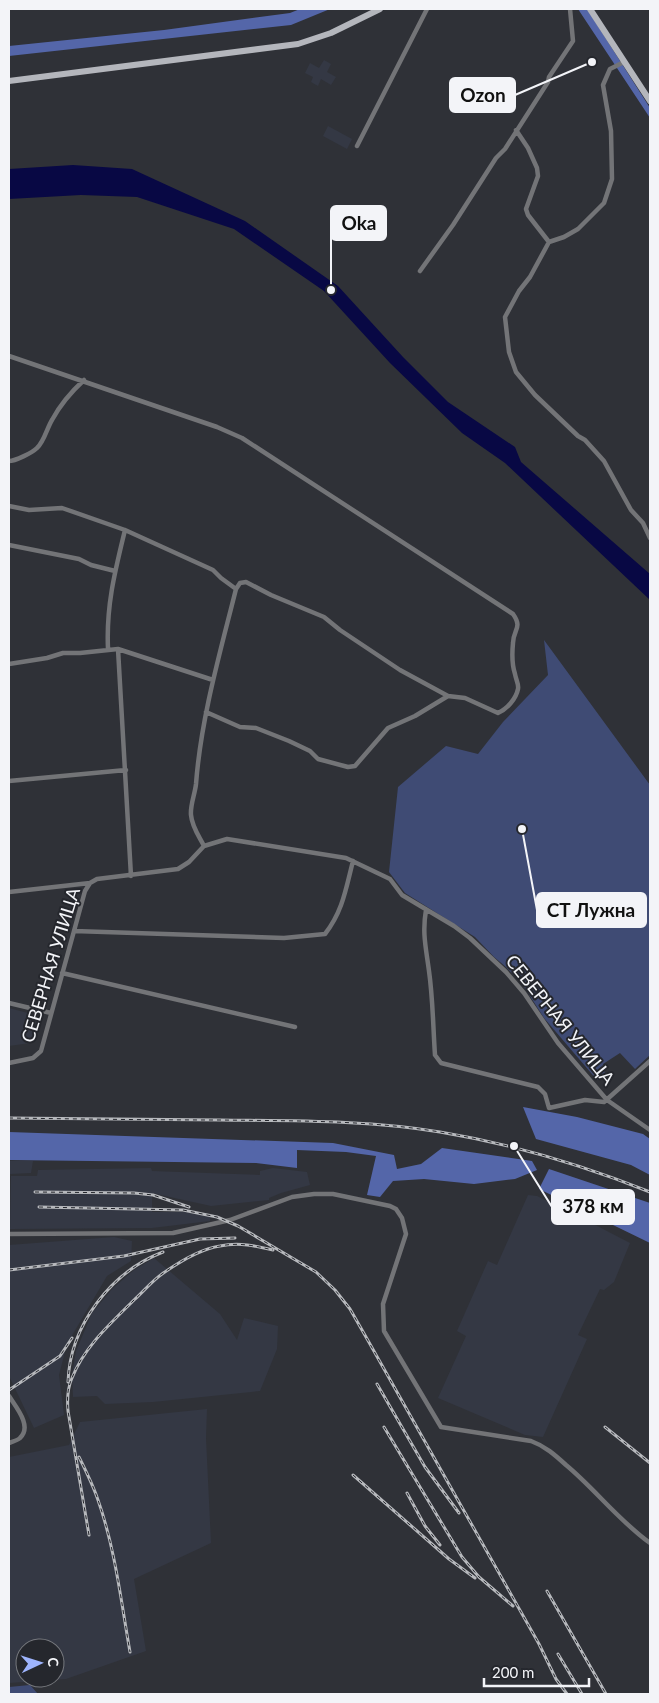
<svg xmlns="http://www.w3.org/2000/svg" width="659" height="1703" font-family="Lato,sans-serif">
<rect width="100%" height="100%" fill="#2f3137"/>
<path fill="#343844" fill-rule="evenodd" d="M324,60L331,64L327,72L336,77L331,85L321,79L318,86L311,82L313,77L305,73L310,63L319,68Z
M328,126L352,139L347,149L323,136Z
M9,1008L39,1016L30,1043L9,1046Z
M9,1161H33L31,1173L10,1174L9,1198Z
M151,1168L152,1171L260,1175V1171L273,1168L307,1172L310,1185L281,1193L269,1198V1200L211,1206L152,1193V1212H191L210,1216V1221L152,1228L10,1229L11,1176H37L38,1170Z
M528,1195L537,1196L563,1209L562,1213L578,1221L580,1217L630,1243L614,1282L604,1290L600,1289L578,1335L587,1339L543,1437L525,1435L438,1398L466,1336L457,1331L488,1261L497,1265Z
M114,1237L132,1241L131,1261L107,1276L67,1344L59,1375L64,1415L34,1428L9,1376V1245Z
M154,1258L220,1314L237,1340L244,1318L278,1326L277,1349L260,1391L153,1402L105,1404L97,1396L73,1397L72,1375L76,1351L92,1313L112,1289L134,1270Z
M207,1409L206,1438L211,1543L134,1579L146,1651L66,1679L9,1683V1457L69,1445L80,1422ZM25,1648H55V1678H25Z"/>
<path fill="#3f4b74" d="M544,640L650,785V1055L635,1069L620,1053L603,1064L605,1075L597,1080L544,1018L523,985L506,967L494,957L475,937L405,893L389,872L398,787L446,746L478,754L503,722L548,675Z
M30,1685L38,1694H9V1687Z"/>
<path fill="#5466a9" d="M300,9H330L291,25L9,56V46L164,30L290,13Z
M578,9H587L650,108V118Z
M523,1107L577,1117L643,1134L650,1139V1175L631,1165L536,1139Z
M9,1132L333,1143L394,1155L397,1169L421,1164L442,1148L532,1161L537,1170L515,1179L474,1184L424,1179L393,1181L380,1197L367,1195L376,1156L346,1152L297,1150V1168L256,1163L9,1160Z
M549,1169L650,1203V1243L539,1189Z"/>
<path fill="#080844" d="M73,165L132,169L245,221L338,286L403,357L448,402L515,447L521,462L650,574V600L505,463L462,433L390,363L324,291L234,229L137,197L81,195L9,199V169Z"/>
<g fill="none" stroke-linecap="round" stroke-linejoin="round">
<path stroke="#737477" stroke-width="4.5" d="M624,62L610,69L603,85L611,131L612,179L604,203L578,229L564,237L549,242L530,277L519,291L505,317L509,352L516,372L535,395L578,436L585,440L604,461L631,510L643,523L650,538
M516,130L528,148L537,168L538,176L526,209L528,215L549,242
M357,146L427,9
M420,271L453,225L496,158L505,149L548,82L549,77L573,41L570,9
M9,356L217,427L242,438L513,614C523,628 513,630 513,643C512,653 512,665 515,674C516,680 519,684 518,689C516,699 507,709 498,713L465,698L448,696L400,670L340,630L324,617L271,595L246,582L240,583L236,589C220,653 201,718 196,784C195,794 190,805 191,815C192,827 199,836 204,846
M9,461C15,461 32,453 37,448C44,442 47,428 52,420C60,405 71,392 84,380
M9,506L29,510L62,508L125,530L213,570L221,578L236,589
M9,545L79,559L91,565L115,571
M108,649C106,606 115,571 125,530
M118,649L131,876
M9,664L47,658L63,653H80L118,649L213,680
M206,712L240,727L256,728L289,741L310,751L318,759L348,767L355,766L388,728L415,716L448,696
M9,781L126,770
M9,892L90,883
M426,910C422,933 426,948 429,971C433,999 433,1027 435,1055L441,1063L538,1087L545,1094L549,1108L585,1100L604,1102L650,1061
M74,931L284,938L325,934C343,911 346,888 353,861
M62,973L295,1027
M9,1003L51,1013
M9,1063L33,1058L41,1051L85,891L90,883L97,879L178,869L189,862L204,846L227,839L346,858L390,879L402,895L454,926L470,938L506,972L524,993L558,1043L607,1100L650,1130
M9,1234L173,1233L230,1220L292,1197L314,1194H333L390,1206L396,1209L402,1218L406,1234L383,1304L384,1331L441,1427L531,1441C545,1446 555,1455 566,1465C595,1489 619,1521 650,1543
M9,1396C15,1406 33,1426 20,1438C18,1440 12,1442 9,1443"/>
<path stroke="#b4b6bc" stroke-width="6" d="M590,9L650,101
M9,81L298,44L331,33L380,9"/>
<defs>
<path id="rail" d="M9,1118C79,1119 150,1120 221,1120C294,1121 368,1120 440,1132C512,1144 582,1165 650,1192
M35,1192L134,1193L153,1195L189,1207
M39,1207L183,1210L217,1217L238,1226L316,1272L335,1290L350,1309L366,1337L539,1644L556,1679L567,1694
M9,1270L124,1256L200,1239L235,1238
M68,1382C70,1325 111,1272 163,1252
M377,1384L425,1467L459,1513
M9,1390L60,1356L72,1338
M384,1427L462,1557L479,1577L513,1606
M605,1427L650,1463
M79,1457C86,1471 93,1485 98,1500C115,1548 121,1601 130,1652
M353,1475L449,1559L475,1578
M407,1493L425,1526L440,1545
M89,1535L68,1411C67,1399 67,1389 72,1378C84,1347 111,1323 134,1300C143,1292 152,1281 162,1274C179,1262 200,1249 220,1246C239,1242 256,1246 273,1250
M547,1591L606,1694
M558,1654L582,1694"/>
</defs>
<use href="#rail" stroke="#b7b9bd" stroke-width="3"/>
<use href="#rail" stroke="#25272d" stroke-width="1" stroke-dasharray="4" stroke-linecap="butt"/>
</g>
<g text-anchor="middle" stroke-width="4" stroke-linejoin="round" paint-order="stroke">
<g font-size="18" fill="#f3f4f8" stroke="#25272d">
<text transform="translate(51 965) rotate(-73)" y="6">СЕВЕРНАЯ УЛИЦА</text>
<text transform="translate(560 1020) rotate(51)" y="6">СЕВЕРНАЯ УЛИЦА</text>
</g>
</g>
<path fill="none" stroke="#f3f4f8" stroke-width="2" d="M592 62L515 95M331 290L331 223M522 829L537 910M514 1146L552 1207"/>
<g fill="#f3f4f8" stroke="#25272d" stroke-width="2">
<circle cx="592" cy="62" r="5"/>
<circle cx="331" cy="290" r="5"/>
<circle cx="522" cy="829" r="5"/>
<circle cx="514" cy="1146" r="5"/>
</g>
<g fill="#f3f4f8" stroke="#f3f4f8" stroke-width="2">
<rect x="450" y="78" width="65" height="34" rx="5"/>
<rect x="331" y="206" width="55" height="34" rx="5"/>
<rect x="537" y="893" width="109" height="34" rx="5"/>
<rect x="552" y="1190" width="82" height="34" rx="5"/>
</g>
<g font-size="19" text-anchor="middle" font-weight="bold" fill="#111">
<text x="483" y="102">Ozon</text>
<text x="359" y="230">Oka</text>
<text x="591" y="917">СТ Лужна</text>
<text x="593" y="1213">378 км</text>
</g>
<rect width="659" height="1703" fill="none" stroke="#f3f4f8" stroke-width="20"/>
<g transform="translate(40 1663) rotate(86)"><circle r="24" fill="#25272d" stroke="#77797e"/>
<path d="M0-4L9 19L0 12L-9 19Z" fill="#9eb4fd"/>
<text y="-8" font-size="14" font-weight="bold" text-anchor="middle" fill="#f3f4f8">С</text>
</g>
<path d="M484 1678v8h105v-8" fill="none" stroke="#f3f4f8" stroke-width="2.5"/>
<text x="492" y="1678" font-size="15" fill="#f3f4f8" stroke="#25272d" stroke-width="4" paint-order="stroke">200 m</text>
</svg>
